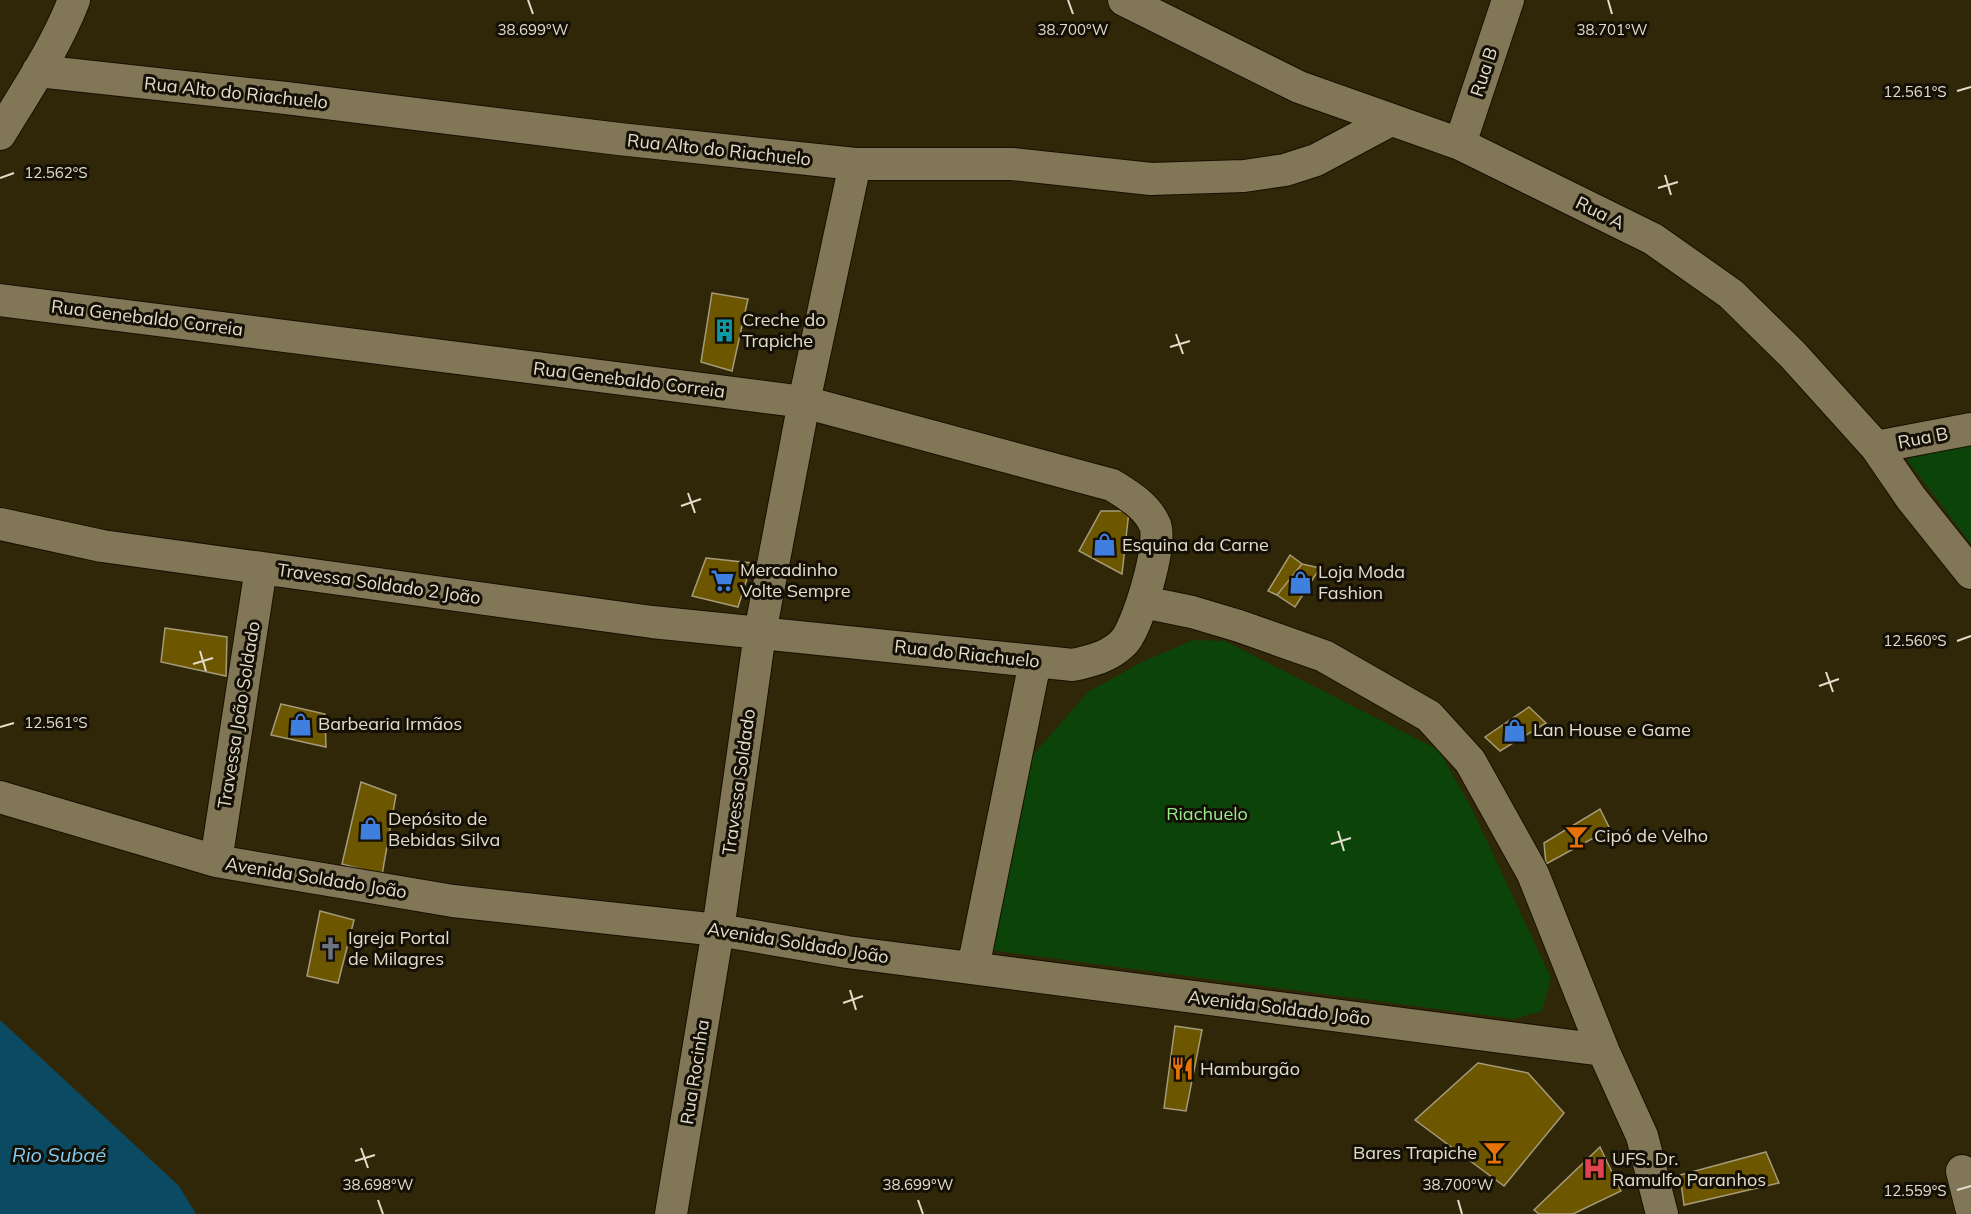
<svg xmlns="http://www.w3.org/2000/svg" width="1971" height="1214" font-family="Mulish,sans-serif">
<rect width="100%" height="100%" fill="#302708"/>
<path fill="#0b4309" d="M1971,438V544L1907,460L1928,445Z
M1193,640L1225,641L1439,750L1473,811L1551,978L1542,1011L1514,1019L989,950L1025,764L1088,692L1142,662Z"/>
<path fill="#0a4a62" d="M0,1020L179,1186L196,1214H0Z"/>
<path fill="#6c5700" stroke="#a59a7a" stroke-width="1.5" d="M712,293L748,299L732,371L701,362Z
M1101,511H1129L1122,574L1079,551Z
M1290,555L1302,564L1277,595L1268,591Z
M706,558L752,563L738,607L692,596Z
M1302,564L1320,568L1295,607L1277,595Z
M165,628L227,637L226,676L161,662Z
M281,704L325,714L326,747L271,735Z
M1529,707L1546,723L1500,751L1485,737Z
M361,782L396,795L382,875L342,864Z
M1600,809L1610,829L1546,864L1544,843Z
M320,911L354,920L338,983L307,976Z
M1175,1026L1202,1030L1186,1111L1164,1108Z
M1478,1063L1528,1073L1564,1113L1504,1186L1415,1120Z
M1600,1147L1621,1191L1573,1214H1539L1534,1210Z
M1766,1152L1779,1183L1684,1205L1680,1175Z"/>
<g fill="none" stroke-linecap="round" stroke-linejoin="round">
<defs>
<path id="street" d="M1124,0L1299,87L1460,144L1653,239L1731,294L1793,355L1876,447L1911,498L1971,573
M38,71L286,98L619,139L855,164H1012L1151,179L1244,176L1285,170L1316,160L1391,120
M0,134C26,91 56,47 74,0
M1460,144L1508,0
M0,300L804,402L1112,485C1128,495 1147,506 1155,525C1163,543 1137,630 1123,643C1109,657 1091,661 1073,665L652,622L102,546L0,524
M1876,447L1971,429
M1143,602L1192,612L1239,626L1324,656L1429,716L1470,761L1533,874L1603,1050L1642,1136L1662,1214
M0,797L216,861L453,901L718,930L847,952L1603,1050
M216,861L261,568
M973,968L1035,662
M1962,1171L1971,1207
M671,1214L718,930L760,633L804,402L855,164"/>
</defs>
<use href="#street" stroke="#171000" stroke-width="34"/>
<use href="#street" stroke="#817757" stroke-width="32"/>
</g>
<path fill="none" stroke="#e2dccb" stroke-width="2" d="M528,0L533,14M1068,0L1073,14M1608,0L1612,14M1957,91L1971,87M1665,175L1671,195M0,178L14,173M1658,188L1678,182M1176,334L1183,354M1170,347L1190,341M688,493L695,513M681,506L701,499M1957,641L1971,636M200,651L206,671M193,664L213,658M1826,672L1833,692M1819,686L1839,679M0,727L14,723M1338,831L1344,851M1331,844L1351,838M850,990L856,1010M843,1003L863,996M361,1148L368,1168M355,1161L375,1155M1957,1190L1971,1186M378,1200L383,1214M918,1200L923,1214M1458,1200L1462,1214"/>
<defs>
<symbol id="building-bare" viewBox="-9 -9 18 18"><path d="M-4-6H4V6H1V3H-1V6H-4ZM-2.5-4.3h1.7v1.8h-1.7ZM.8-4.3h1.7v1.8H.8ZM-2.5-1h1.7V.8h-1.7ZM.8-1h1.7V.8H.8Z" fill="#0f9aa8" stroke="#141005" stroke-width="2.5" paint-order="stroke"/></symbol>
<symbol id="shop-bare" viewBox="-9 -9 18 18"><path d="M-5-2.5h2.3a2.7 3.5 0 0 1 5.4 0H5L5.5 6h-11ZM-1.5-2.5h3a1.5 2.3 0 0 0-3 0Z" fill="#3f7fe0" stroke="#141005" stroke-width="2.5" paint-order="stroke"/></symbol>
<symbol id="supermarket-bare" viewBox="-9 -9 18 18"><path d="M-6-5.5h2.5l.6 2H6L4.5 2H-2.5L-4.4-4H-6ZM-1.5 3.2a1.3 1.3 0 1 0 .1 0ZM3 3.2a1.3 1.3 0 1 0 .1 0Z" fill="#3f7fe0" stroke="#141005" stroke-width="2.5" paint-order="stroke"/></symbol>
<symbol id="bar-bare" viewBox="-9 -9 18 18"><path d="M-6-5H6L.8 .8V4.5H3.5V6h-7V4.5H-.8V.8Z" fill="#e8710a" stroke="#141005" stroke-width="2.5" paint-order="stroke"/></symbol>
<symbol id="church-bare" viewBox="-9 -9 18 18"><path d="M-1.2-6h2.4v3.5h3.3v2.4h-3.3V6h-2.4V-.1h-3.3v-2.4h3.3Z" fill="#6b7280" stroke="#141005" stroke-width="2.5" paint-order="stroke"/></symbol>
<symbol id="restaurant-bare" viewBox="-9 -9 18 18"><path d="M-5-6h1v4h1v-4h1v4h1v-4h1v5L-1.5 .5V6h-2V.5L-5-1ZM5-6V6H3V1.5H1.5Q1.5-4 5-6Z" fill="#e8710a" stroke="#141005" stroke-width="2.5" paint-order="stroke"/></symbol>
<symbol id="hospital-bare" viewBox="-9 -9 18 18"><path d="M-5-5h3v3.5h4V-5h3V5h-3V1.5h-4V5h-3Z" fill="#e0444e" stroke="#141005" stroke-width="2.5" paint-order="stroke"/></symbol>
</defs>
<g fill-rule="evenodd">
<use href="#building-bare" x="708" y="314" width="33" height="33"/>
<use href="#shop-bare" x="1088" y="528" width="33" height="33"/>
<use href="#supermarket-bare" x="706" y="564" width="33" height="33"/>
<use href="#shop-bare" x="1284" y="566" width="33" height="33"/>
<use href="#shop-bare" x="284" y="708" width="33" height="33"/>
<use href="#shop-bare" x="1498" y="714" width="33" height="33"/>
<use href="#shop-bare" x="354" y="812" width="33" height="33"/>
<use href="#bar-bare" x="1560" y="820" width="33" height="33"/>
<use href="#church-bare" x="314" y="932" width="33" height="33"/>
<use href="#restaurant-bare" x="1166" y="1052" width="33" height="33"/>
<use href="#bar-bare" x="1478" y="1136" width="33" height="33"/>
<use href="#hospital-bare" x="1578" y="1152" width="33" height="33"/>
</g>
<g text-anchor="middle" stroke-width="6" stroke-linejoin="round" paint-order="stroke">
<g font-size="18" fill="#e2dccb" stroke="#141005">
<text transform="translate(1484 72) rotate(-72)" y="6">Rua B</text>
<text transform="translate(236 93) rotate(6)" y="6">Rua Alto do Riachuelo</text>
<text transform="translate(719 150) rotate(6)" y="6">Rua Alto do Riachuelo</text>
<text transform="translate(1600 213) rotate(26)" y="6">Rua A</text>
<text transform="translate(147 318) rotate(7)" y="6">Rua Genebaldo Correia</text>
<text transform="translate(629 380) rotate(7)" y="6">Rua Genebaldo Correia</text>
<text transform="translate(1923 438) rotate(-11)" y="6">Rua B</text>
<text transform="translate(379 584) rotate(8)" y="6">Travessa Soldado 2 João</text>
<text transform="translate(967 654) rotate(6)" y="6">Rua do Riachuelo</text>
<text transform="translate(239 715) rotate(-81)" y="6">Travessa João Soldado</text>
<text transform="translate(739 782) rotate(-82)" y="6">Travessa Soldado</text>
<text transform="translate(316 878) rotate(9)" y="6">Avenida Soldado João</text>
<text transform="translate(798 943) rotate(9)" y="6">Avenida Soldado João</text>
<text transform="translate(1279 1008) rotate(7)" y="6">Avenida Soldado João</text>
<text transform="translate(695 1072) rotate(-81)" y="6">Rua Rocinha</text>
</g>
<g font-size="18" fill="#e2dccb" stroke="#141005" text-anchor="start">
<text x="742" y="326">Creche do<tspan x="742" dy="21">Trapiche</tspan></text>
<text x="1122" y="551">Esquina da Carne</text>
<text x="740" y="576">Mercadinho<tspan x="740" dy="21">Volte Sempre</tspan></text>
<text x="1318" y="578">Loja Moda<tspan x="1318" dy="21">Fashion</tspan></text>
<text x="318" y="730">Barbearia Irmãos</text>
<text x="1533" y="736">Lan House e Game</text>
<text x="388" y="825">Depósito de<tspan x="388" dy="21">Bebidas Silva</tspan></text>
<text x="1594" y="842">Cipó de Velho</text>
<text x="348" y="944">Igreja Portal<tspan x="348" dy="21">de Milagres</tspan></text>
<text x="1200" y="1075">Hamburgão</text>
<text x="1477" y="1159" text-anchor="end">Bares Trapiche</text>
<text x="1612" y="1165">UFS. Dr.<tspan x="1612" dy="21">Ramulfo Paranhos</tspan></text>
</g>
<g font-size="18" fill="#97ec8f" stroke="#141005">
<text x="1207" y="820">Riachuelo</text>
</g>
<g font-size="20" font-style="italic" fill="#83cdf2" stroke="#141005">
<text x="59" y="1162">Rio Subaé</text>
</g>
</g>
<g font-size="15" text-anchor="middle" fill="#e2dccb" stroke="#141005" stroke-width="6" stroke-linejoin="round" paint-order="stroke">
<text x="533" y="35">38.699°W</text>
<text x="1073" y="35">38.700°W</text>
<text x="1612" y="35">38.701°W</text>
<text x="1915" y="97">12.561°S</text>
<text x="56" y="178">12.562°S</text>
<text x="1915" y="646">12.560°S</text>
<text x="56" y="728">12.561°S</text>
<text x="378" y="1190">38.698°W</text>
<text x="918" y="1190">38.699°W</text>
<text x="1458" y="1190">38.700°W</text>
<text x="1915" y="1196">12.559°S</text>
</g>
</svg>
